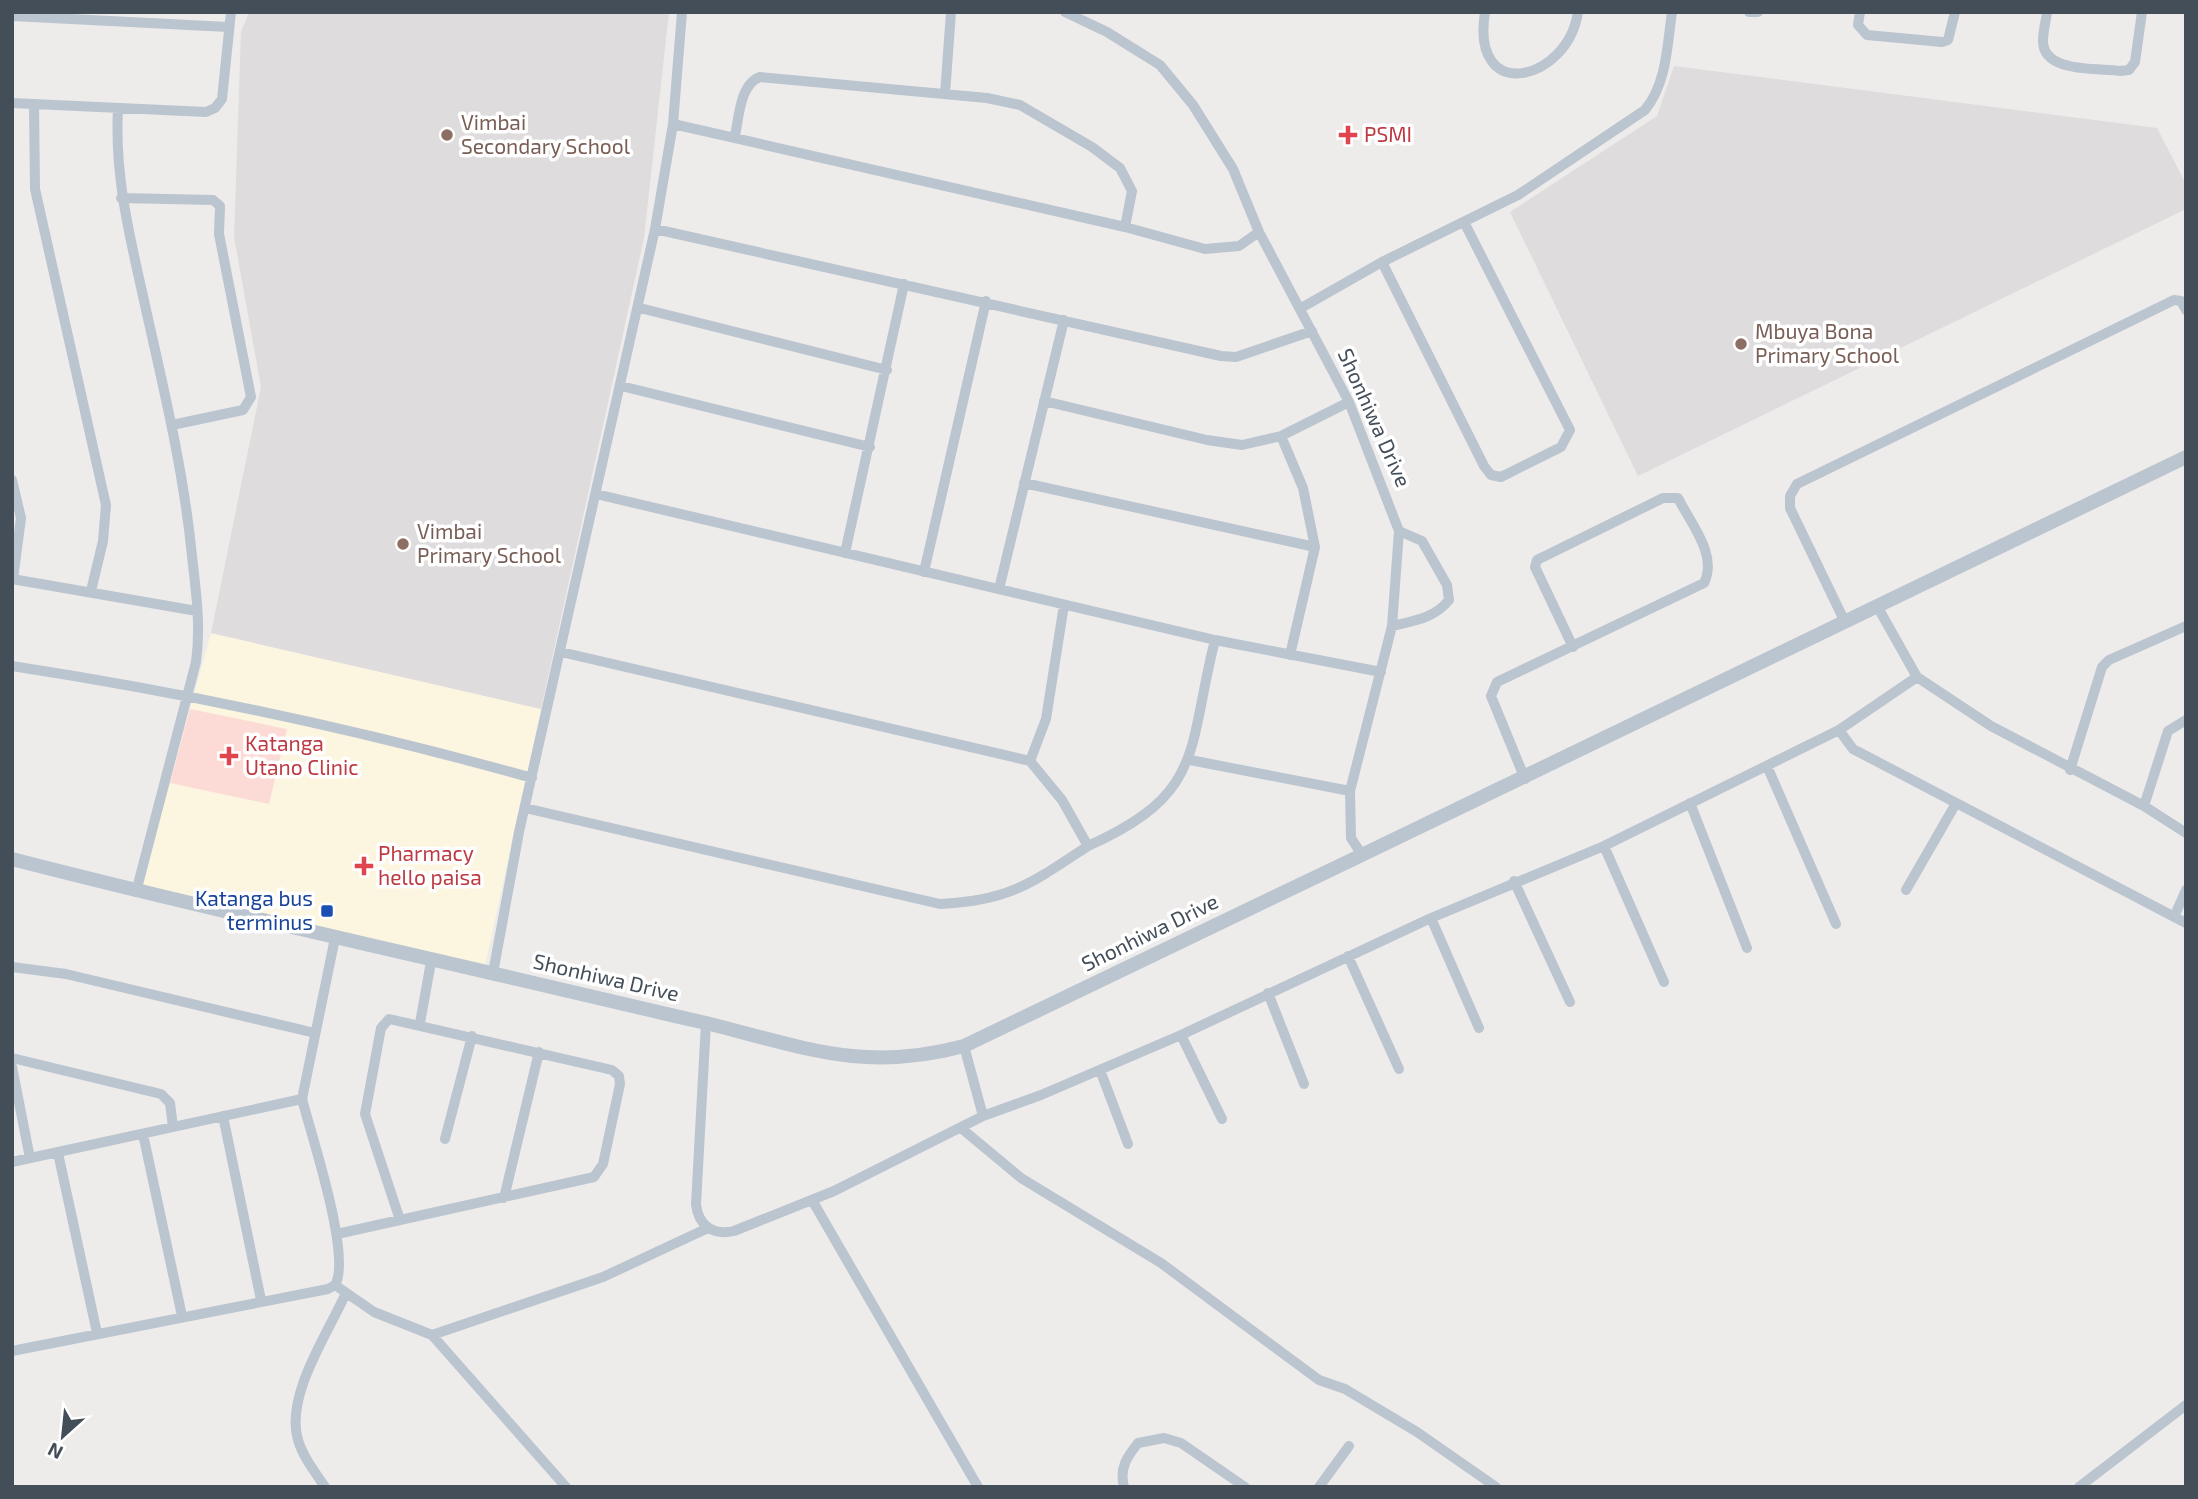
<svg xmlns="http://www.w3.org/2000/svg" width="2198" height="1499" font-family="'Exo 2',sans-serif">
<rect width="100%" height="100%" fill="#eeebeb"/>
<path fill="#fcf5e0" d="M211,633L541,709L485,966L141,887Z"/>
<path fill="#dfdcdd" d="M249,12H669L644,238L541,709L211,633L261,387L234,237L241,32Z
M1674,66L2157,128L2186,184V209L1638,476L1510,212L1657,116Z"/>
<path fill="#fcdbd7" d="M190,709L287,729L269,804L170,783Z"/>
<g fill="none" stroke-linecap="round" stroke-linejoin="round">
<path stroke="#bbc5cf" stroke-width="10" d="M1065,12L1107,32L1160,65L1193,105L1233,169L1259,232L1349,402L1399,531L1392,626L1350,791L1351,838L1362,855
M1485,12C1470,106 1568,81 1578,12
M1749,12H1758
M1860,12L1858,25L1867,35L1942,42L1948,40L1955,12
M2047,12C2046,21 2043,31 2043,41C2043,73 2097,68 2120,71L2129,70L2135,62L2142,12
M12,16L228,27
M945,94L951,12
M12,103L206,112L215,108L222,99L231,12
M34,105L35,189L106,505L103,541L91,591
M118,109C114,180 132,245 147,314C165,394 184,474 192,556C196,592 201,626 196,662L136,892
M673,124L1125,227L1205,249L1239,246L1259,232
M735,136C739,117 740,84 760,77L987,98L1020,105L1092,147L1120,168L1132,191L1125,227
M121,198L213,200L220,206L219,234L251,397L243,410L172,425
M655,229L1221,356L1236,357L1312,331
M1382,262L1484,466L1491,475L1501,477L1561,447L1570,430L1464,222
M640,308L887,370
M1301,308L1382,262L1518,195L1645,110C1667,83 1667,46 1672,12
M621,386L870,447
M1044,401L1207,440L1242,445L1281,436L1349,402
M1281,436L1303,488L1315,547L1290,655
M12,480L21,518L13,579
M1024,483L1315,547
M596,494L1215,640L1381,672
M845,553L904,284
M924,572L986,301
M12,579L197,611
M999,589L1064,320
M1844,620L1790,508V496L1797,484L2174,300L2181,301L2186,310
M1392,626C1413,621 1435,618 1449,600L1447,585L1422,541L1399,531
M561,652L1030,761L1062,800L1088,846C1206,793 1187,750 1215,640
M12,666C187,693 362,730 532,778
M1917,677L1991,726L2144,806L2186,833
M1839,730L1853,749L2186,923
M1190,760L1350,791
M1030,761L1046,719L1064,605
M1767,766L1836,924
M2070,770L2102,667L2109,660L2186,626
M1525,779L1491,696L1497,682L1704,583C1718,555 1691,524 1678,498H1663L1537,560L1535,567L1573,647
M1690,803L1747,948
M2144,806L2168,731L2186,720
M525,808L940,904C1009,901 1032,883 1088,846
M1604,846L1664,982
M1514,881L1570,1002
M1906,890L1955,805
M2174,917L2186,890
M1431,918L1479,1028
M1348,956L1399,1069
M12,967L66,974L315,1033
M493,973L519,832L655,229L673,124L682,12
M1268,993L1304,1084
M420,1023L431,962
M706,1023L696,1204C698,1225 713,1236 734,1231L834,1191L983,1116
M1181,1035L1222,1119
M964,1046L983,1116L1041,1095L1181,1035L1431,918L1604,846L1839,730L1917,677L1877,606
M12,1058L161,1094L170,1103L173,1127
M12,1067L30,1158
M1100,1070L1128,1144
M223,1116L261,1300
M961,1128L1021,1178L1161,1263L1319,1380L1345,1389L1417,1432L1496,1487
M143,1134L182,1316
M445,1139L472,1036
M58,1153L97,1333
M12,1162L302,1099L335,938
M504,1198L539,1052
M812,1200L978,1487
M337,1234L400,1220L365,1114L381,1028L389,1019L612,1070L619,1076L620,1084L603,1164L594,1177L400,1220
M335,1285L374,1312L432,1335L566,1487
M432,1335L603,1277L708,1228
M12,1351L328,1289L335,1285C352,1257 311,1134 302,1099
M325,1487C315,1472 303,1457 298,1440C285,1396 327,1335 345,1295
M1124,1487C1119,1468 1127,1457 1138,1443L1164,1438L1181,1443L1245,1487
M1319,1487L1349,1446
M2079,1487L2186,1405"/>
<path stroke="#bbc5cf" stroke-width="14" d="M12,859C181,903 351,940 521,980C582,994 644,1009 706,1023C803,1047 863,1073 964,1046C1372,851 1779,653 2186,457"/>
</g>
<g fill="#8d6e63" stroke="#fff" stroke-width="2.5">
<circle cx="447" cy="135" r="7"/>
<circle cx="1741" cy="344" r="7"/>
<circle cx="403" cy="544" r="7"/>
</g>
<g fill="#e0444e" stroke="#fff" stroke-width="2.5">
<path d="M1344.5 124.5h7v7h7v7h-7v7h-7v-7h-7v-7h7z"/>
<path d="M225.5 745.5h7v7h7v7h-7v7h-7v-7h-7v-7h7z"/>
<path d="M360.5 855.5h7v7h7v7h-7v7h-7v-7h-7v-7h7z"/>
</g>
<rect fill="#1a4fb4" stroke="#fff" stroke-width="2.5" x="320" y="904" width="14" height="14" rx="3.5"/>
<g text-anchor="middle" stroke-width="7" stroke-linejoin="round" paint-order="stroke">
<g font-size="21" fill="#785e54" stroke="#fff" text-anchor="start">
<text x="461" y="130">Vimbai<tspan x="461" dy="24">Secondary School</tspan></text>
<text x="1755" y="339">Mbuya Bona<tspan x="1755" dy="24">Primary School</tspan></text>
<text x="417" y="539">Vimbai<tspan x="417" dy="24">Primary School</tspan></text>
</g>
<g font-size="21" fill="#be3a42" stroke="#fff" text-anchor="start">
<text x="1364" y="142">PSMI</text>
<text x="245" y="751">Katanga<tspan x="245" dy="24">Utano Clinic</tspan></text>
<text x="378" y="861">Pharmacy<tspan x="378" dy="24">hello paisa</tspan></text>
</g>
<g font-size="21" fill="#434e59" stroke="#fff">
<text transform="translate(1374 418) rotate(66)" y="7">Shonhiwa Drive</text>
<text transform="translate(1150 933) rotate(-26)" y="7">Shonhiwa Drive</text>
<text transform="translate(606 978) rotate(13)" y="7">Shonhiwa Drive</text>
</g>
<g font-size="21" fill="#164399" stroke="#fff" text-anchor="end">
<text x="313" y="906">Katanga bus<tspan x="313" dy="24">terminus</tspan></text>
</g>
</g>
<rect width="2198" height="1499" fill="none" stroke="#434e59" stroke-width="28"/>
<g transform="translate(63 1436) rotate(207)" stroke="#ffffff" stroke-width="5" paint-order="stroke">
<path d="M0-5L12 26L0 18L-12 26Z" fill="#434e59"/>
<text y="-10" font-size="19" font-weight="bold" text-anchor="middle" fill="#434e59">N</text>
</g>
</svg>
